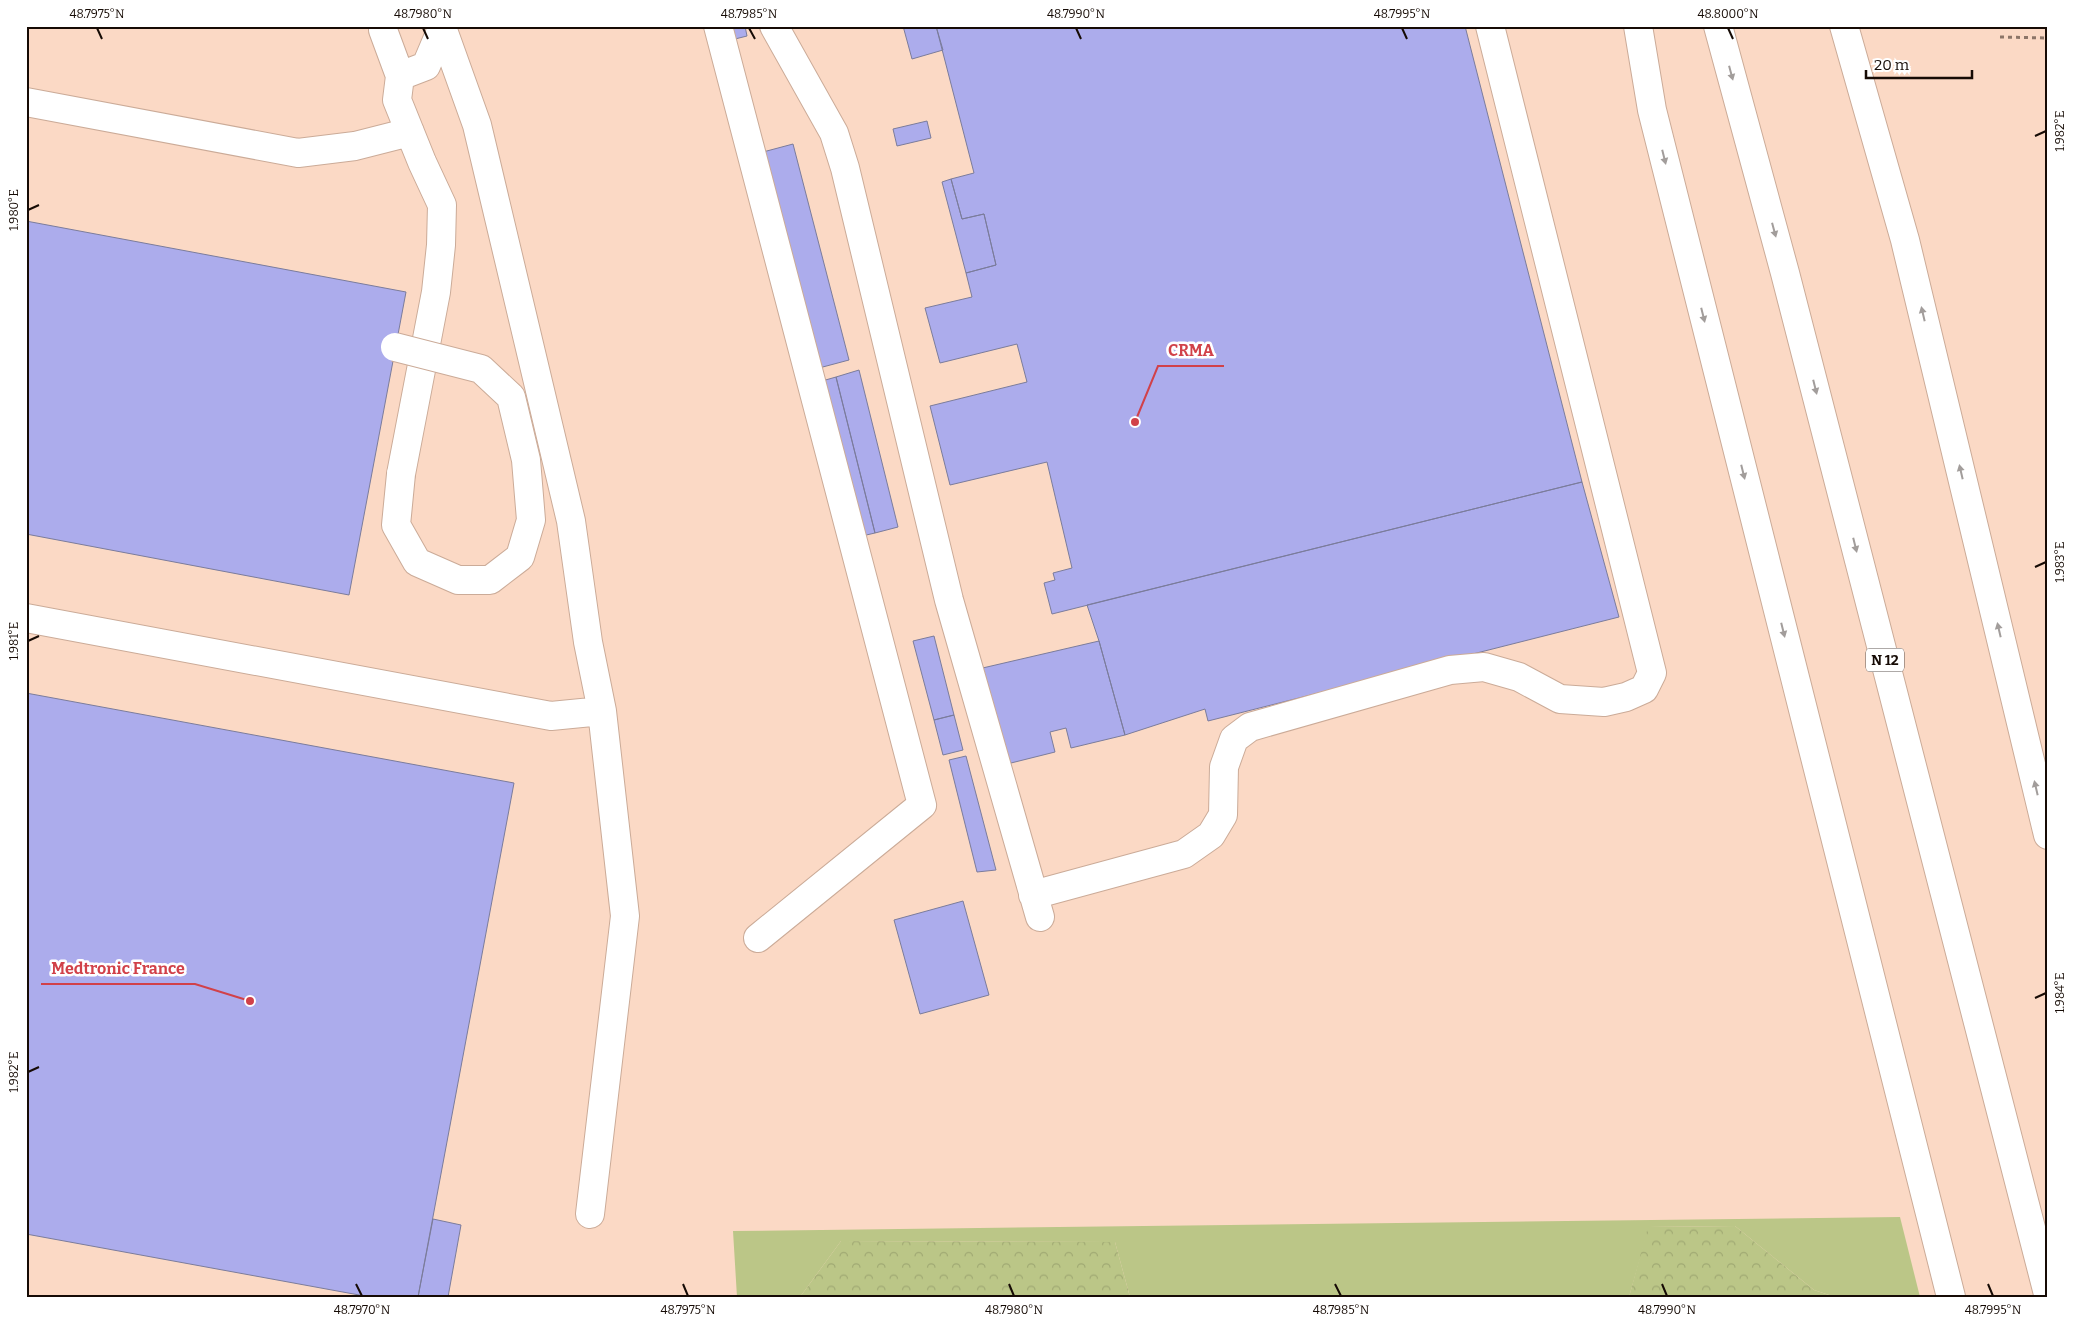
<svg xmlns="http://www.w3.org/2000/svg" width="2074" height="1323" font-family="Bitter,serif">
<defs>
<pattern id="forest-crowns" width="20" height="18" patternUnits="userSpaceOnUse" patternTransform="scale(1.25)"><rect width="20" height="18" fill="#bbc687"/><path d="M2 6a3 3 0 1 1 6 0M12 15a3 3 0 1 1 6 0" fill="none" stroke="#a0a973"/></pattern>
</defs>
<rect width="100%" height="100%" fill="#fbd9c5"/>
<path fill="#bbc687" d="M1900,1217L1920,1297H1835L1814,1290L1735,1226L1649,1227L1629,1297H1130L1115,1242L841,1241L800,1297H737L733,1231Z"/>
<path fill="url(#forest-crowns)" d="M1735,1226L1814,1290L1835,1297H1629L1648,1227Z
M841,1241L1115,1242L1130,1297H800Z"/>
<path fill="#acacec" stroke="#7b7c9b" d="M728,26H745L747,36L731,40Z
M903,26H936L943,50L912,59Z
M936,26H1465L1582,482L1052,614L1044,583L1055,580L1053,573L1072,568L1047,462L950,485L930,406L1027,382L1017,344L940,363L925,308L972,297L966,273L996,265L984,214L962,219L951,179L974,173Z
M927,121L931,138L897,146L893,129Z
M793,144L849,360L819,368L763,152Z
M951,179L962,219L984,214L996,265L966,273L942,182Z
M26,221L406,292L349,595L26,534Z
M859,370L898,527L875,533L836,377Z
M836,377L875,533L862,536L822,381Z
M1582,482L1619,617L1208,721L1205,709L1125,735L1099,641L1087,605Z
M934,636L954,715L934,720L913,641Z
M1099,641L1125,735L1071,748L1066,728L1050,732L1055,752L1003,765L974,670Z
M26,693L514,783L418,1297H370L26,1234Z
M954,715L963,750L943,755L934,720Z
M966,756L996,870L977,872L949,760Z
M963,901L989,995L920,1014L894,920Z
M433,1219L461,1225L448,1297H418Z"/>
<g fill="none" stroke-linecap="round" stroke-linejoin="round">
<defs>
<path id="minor" d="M384,26L383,30L400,76L426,66L443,26
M718,26L922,805L758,938
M774,26L834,133L845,168L949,600L1040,917
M443,30L477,125L571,521L588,642L602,711L625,916L590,1214
M400,76L397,100L422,162L442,205L441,245L436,292L401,474
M26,102L298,153L355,146L410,132
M26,618L551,716L602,711
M1033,895L1184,854L1211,835L1223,815L1224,767L1234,739L1250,727L1450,670L1484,667L1519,677L1560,699L1604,702L1626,697L1644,689L1652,673L1490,26"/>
<path id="highway" d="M1638,26L1652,110L1951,1297
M1718,26L1785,273L2048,1294
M1844,26L1905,240L2048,835"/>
</defs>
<use href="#minor" stroke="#cbab98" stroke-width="30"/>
<use href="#highway" stroke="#cbab98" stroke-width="30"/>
<path stroke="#8c7568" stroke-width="3" stroke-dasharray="4 4" stroke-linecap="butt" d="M2000,37L2048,38"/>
<use href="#minor" stroke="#fff" stroke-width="28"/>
<use href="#highway" stroke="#fff" stroke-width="28"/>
<defs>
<path id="minor-bridge" d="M395,347L481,369L511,397L526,460L531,520L520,557L490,580H458L417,562L396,525L401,474"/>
</defs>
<use href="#minor-bridge" stroke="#cbab98" stroke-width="30" stroke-linecap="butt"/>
<use href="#minor-bridge" stroke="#fff" stroke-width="28"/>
</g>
<defs><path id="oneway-solid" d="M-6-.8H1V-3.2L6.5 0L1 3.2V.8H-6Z" transform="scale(1.25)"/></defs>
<g fill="#a29d9b">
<use href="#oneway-solid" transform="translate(1731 73) rotate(75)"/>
<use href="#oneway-solid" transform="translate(1664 157) rotate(76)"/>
<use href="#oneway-solid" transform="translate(1774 230) rotate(75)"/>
<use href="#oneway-solid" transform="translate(1923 314) rotate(-103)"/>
<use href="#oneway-solid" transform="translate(1703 315) rotate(76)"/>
<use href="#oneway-solid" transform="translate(1815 387) rotate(76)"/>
<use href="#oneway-solid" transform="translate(1743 472) rotate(76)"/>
<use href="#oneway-solid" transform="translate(1961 472) rotate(-103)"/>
<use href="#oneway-solid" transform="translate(1855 545) rotate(76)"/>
<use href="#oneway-solid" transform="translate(1783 630) rotate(76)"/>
<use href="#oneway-solid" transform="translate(1999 630) rotate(-103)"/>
<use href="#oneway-solid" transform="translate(2036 788) rotate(-103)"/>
</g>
<path fill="none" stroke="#160b05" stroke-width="2" d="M97,28L102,39M423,28L428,39M749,28L755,39M1076,28L1081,39M1402,28L1407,39M1728,28L1733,39M2035,136L2046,131M28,210L39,205M2035,567L2046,562M28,641L39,636M2035,998L2046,993M28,1072L39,1067M356,1284L362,1296M683,1284L688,1296M1009,1284L1014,1296M1335,1284L1341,1296M1662,1284L1667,1296M1988,1284L1993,1296"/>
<g text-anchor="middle" stroke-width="5" stroke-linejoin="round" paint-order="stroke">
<rect fill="#fff" stroke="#5c5450" stroke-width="1" x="1866" y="648.5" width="38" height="23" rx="4"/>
<g font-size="14" font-weight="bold" fill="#160b05">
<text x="1885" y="665">N 12</text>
</g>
</g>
<path fill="none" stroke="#d14149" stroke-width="2" d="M1135 422L1158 366H1224M250 1001L195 984H41"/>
<g fill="#d14149" stroke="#fff" stroke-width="2">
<circle cx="1135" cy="422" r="5"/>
<circle cx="250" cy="1001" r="5"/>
</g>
<g font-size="16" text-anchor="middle" font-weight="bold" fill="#d14149" stroke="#fff" stroke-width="5" stroke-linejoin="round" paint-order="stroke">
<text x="1191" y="356">CRMA</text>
<text x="118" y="974">Medtronic France</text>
</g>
<rect width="2074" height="1323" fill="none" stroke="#ffffff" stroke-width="55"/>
<path d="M1866 70v8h106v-8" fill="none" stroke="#160b05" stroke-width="2.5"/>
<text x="1874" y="70" font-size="15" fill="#160b05" stroke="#ffffff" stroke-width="4" paint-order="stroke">20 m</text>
<rect x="28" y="28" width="2018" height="1268" fill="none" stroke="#160b05" stroke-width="2"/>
<g font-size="12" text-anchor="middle" fill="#160b05">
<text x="97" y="18">48.7975°N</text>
<text x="423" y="18">48.7980°N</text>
<text x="749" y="18">48.7985°N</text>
<text x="1076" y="18">48.7990°N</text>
<text x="1402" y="18">48.7995°N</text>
<text x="1728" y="18">48.8000°N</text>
<text transform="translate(2060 131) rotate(-90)" y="4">1.982°E</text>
<text transform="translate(14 210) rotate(-90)" y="4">1.980°E</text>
<text transform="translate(2060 562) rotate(-90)" y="4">1.983°E</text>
<text transform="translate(14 641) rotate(-90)" y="4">1.981°E</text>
<text transform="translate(2060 993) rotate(-90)" y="4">1.984°E</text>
<text transform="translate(14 1072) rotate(-90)" y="4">1.982°E</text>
<text x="362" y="1314">48.7970°N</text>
<text x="688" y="1314">48.7975°N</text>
<text x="1014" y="1314">48.7980°N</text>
<text x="1341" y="1314">48.7985°N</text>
<text x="1667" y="1314">48.7990°N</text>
<text x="1993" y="1314">48.7995°N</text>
</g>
</svg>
